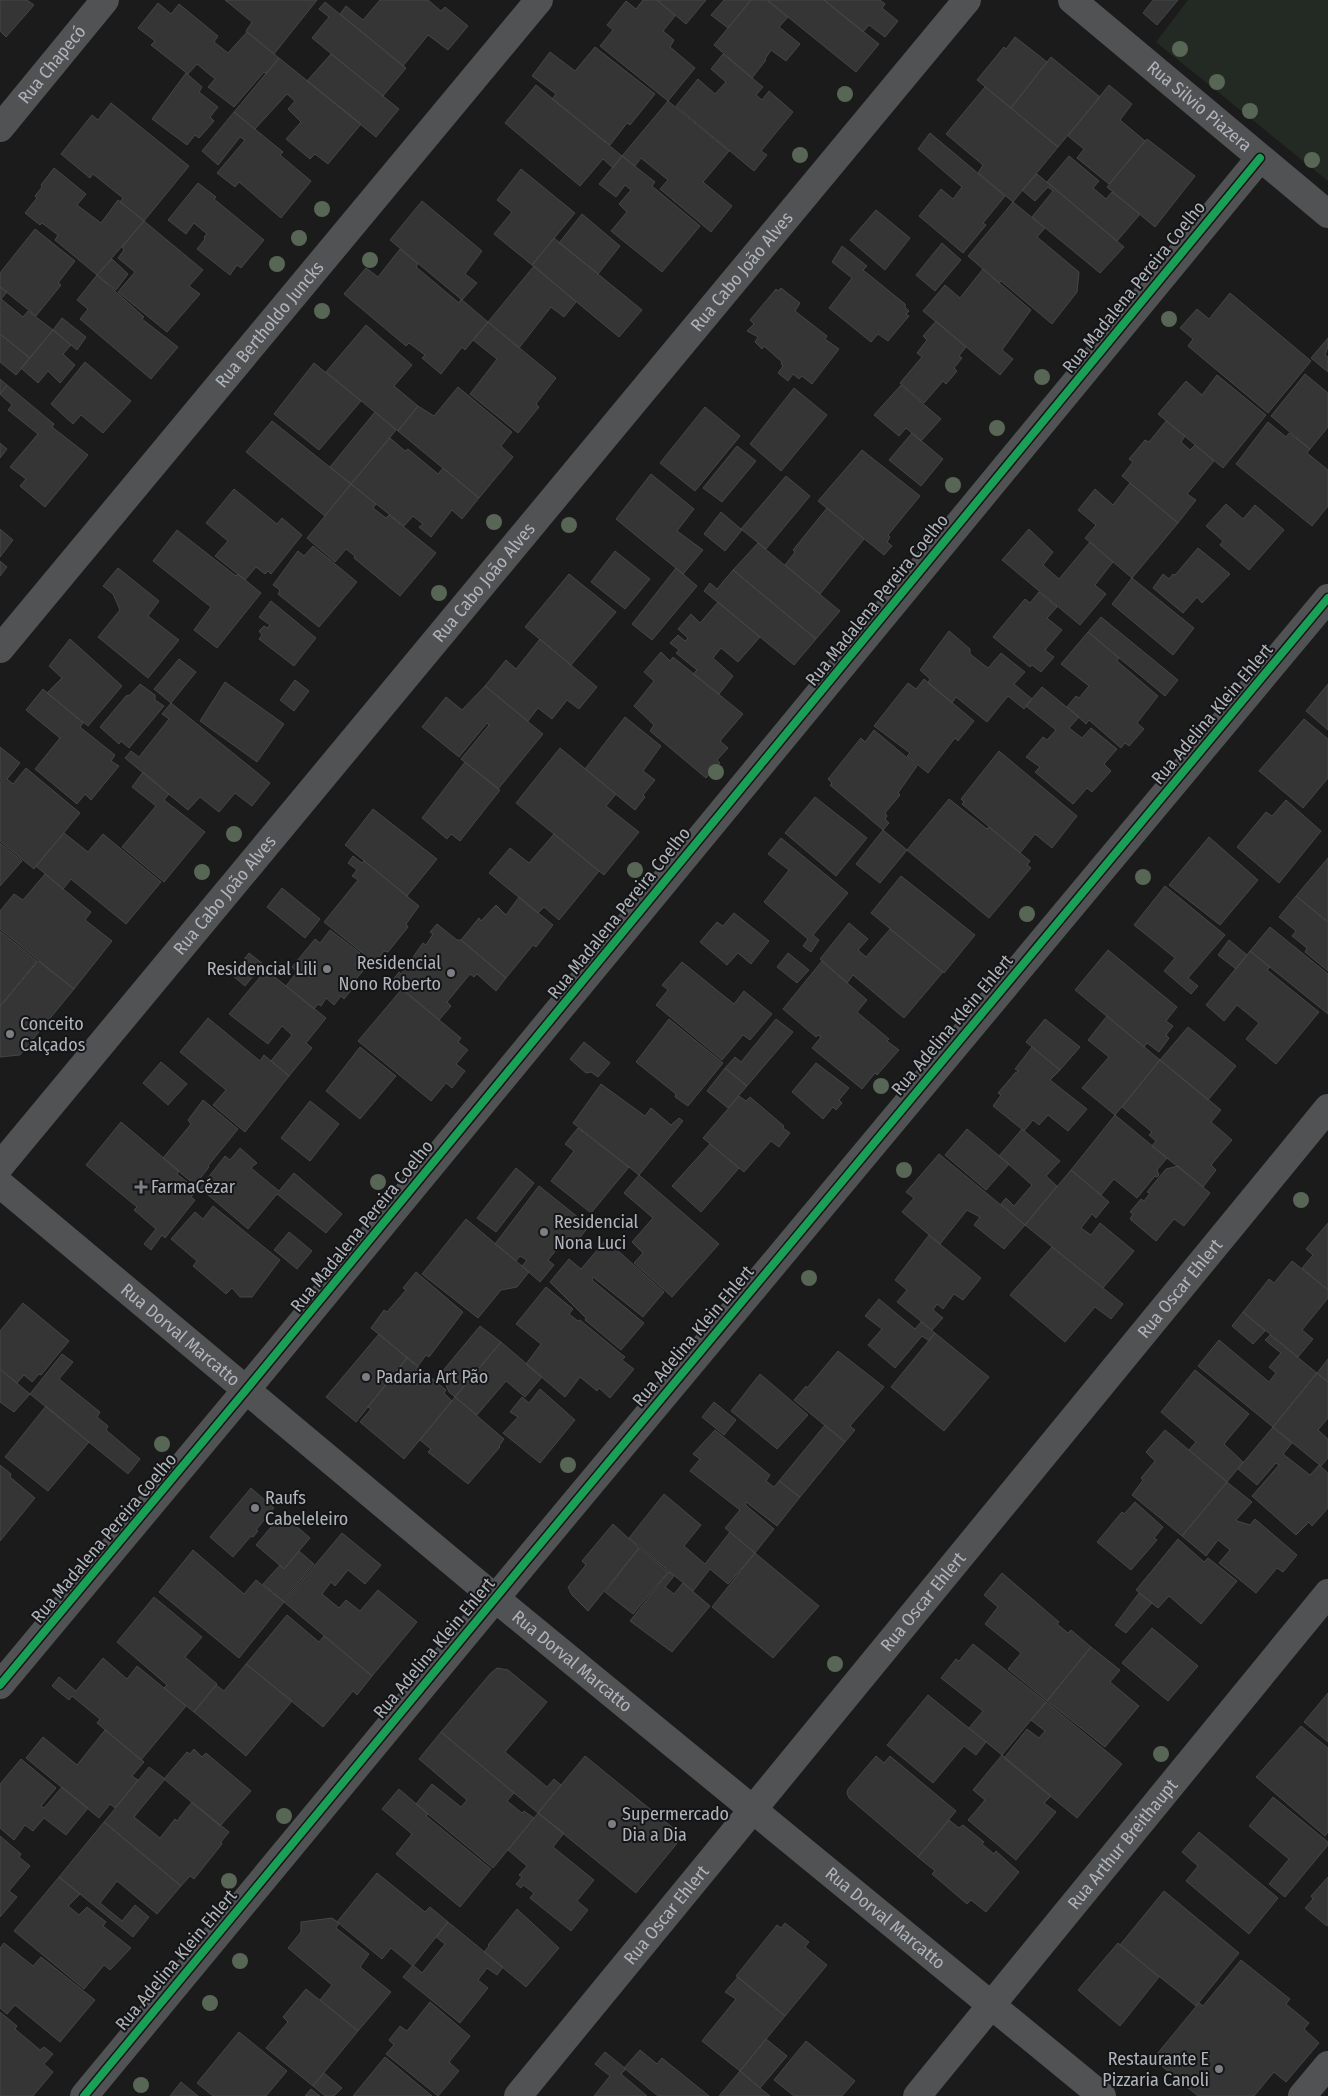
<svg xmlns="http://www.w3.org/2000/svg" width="1328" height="2096" font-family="'Fira Sans Condensed',sans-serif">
<rect width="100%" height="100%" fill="#1b1b1b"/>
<path fill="#232a23" d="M1188,0H1328V181L1156,42Z"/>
<path fill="#353536" stroke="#444647" d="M0,0H27L34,5L6,37L0,31Z
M225,0H317L274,54L246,31L252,22Z
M380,0H428L441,11L445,7L468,26L448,50L428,35L403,66L340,14L346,6L363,20Z
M643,0H657L675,16L663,31L674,40L670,47L695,68L668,101L600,46L613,30L607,25L626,1L636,9Z
M657,0H706L686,24Z
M724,0H751L728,28L711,15Z
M751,0H767L788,17L779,27L800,44L786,61L771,50L765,59L766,60L752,78L714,45Z
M767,0H824L879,44L856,72Z
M824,0H880L885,4L882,8L898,21L885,37L869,25L863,32Z
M1153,0H1178L1157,25L1143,13Z
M325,2L406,68L383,96L312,38L329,17L319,9Z
M158,3L171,14L179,4L218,36L214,42L228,53L247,32L279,58L266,74L264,72L234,107L208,87L215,79L197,64L188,74L151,45L155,41L138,28Z
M1015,37L1047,62L1011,108L977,80L1004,47L1006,49Z
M595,47L655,94L630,125L627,123L610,145L552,99L556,94L532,76L550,52L575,71Z
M331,54L399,109L376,137L307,81Z
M723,54L763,87L756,95L762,100L769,91L793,112L761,151L767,155L754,171L676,106L698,79L715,94L726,82L711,69Z
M1051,57L1100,97L1058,147L1011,108Z
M279,58L361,124L328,164L315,154L310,159L286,139L301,122L288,109L295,101L287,94L255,129L234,112Z
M186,73L202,87L199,92L218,107L210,117L214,121L199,138L195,135L187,145L152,119Z
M536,85L622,156L613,168L603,159L580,186L505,123Z
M1109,85L1132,104L1120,120L1145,141L1109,184L1077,158L1084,149L1068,136Z
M985,87L1058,147L1013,202L978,173L983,165L946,134Z
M668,101L729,151L703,182L732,206L711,232L660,189L668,180L641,158L635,166L622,156Z
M111,103L189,166L144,221L120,202L123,198L93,174L90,178L61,154L92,115L98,120Z
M234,112L283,152L280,155L311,181L281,218L239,182L235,187L217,173L245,140L240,137L218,165L202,151Z
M930,133L1005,196L983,223L986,225L963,253L919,216L941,189L953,199L962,187L918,149Z
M1147,139L1195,176L1155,227L1107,187Z
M622,156L655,182L652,186L700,226L662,272L611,231L627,212L619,204L631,190L625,185L616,197L599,184Z
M1069,156L1099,181L1093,188L1106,199L1112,192L1140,214L1117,241L1047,182Z
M54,168L86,194L77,205L101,223L118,200L144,221L97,275L55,240L58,235L42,223L40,225L25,213L37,198L35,196L42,187L41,185Z
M521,169L575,213L532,265L494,234L512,212L497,200Z
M1037,174L1124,247L1100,273L1032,217L1053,191L1048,187L1035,201L1022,190Z
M198,183L216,197L214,199L264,240L241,268L237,265L230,275L197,249L205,239L204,237L207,234L194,223L186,234L168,220Z
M422,201L482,251L465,274L477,283L462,300L390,240Z
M1013,202L1045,228L1037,237L1079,272L1077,292L1052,324L1001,281L999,283L968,256Z
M876,210L910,238L885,270L850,240Z
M582,214L620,246L598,274L559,243Z
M144,221L203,270L189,286L200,294L167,332L118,292L135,272L118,258L124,250L122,247Z
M35,229L75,261L58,283L61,285L36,316L0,287V273Z
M554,238L642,310L619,337L532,265Z
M942,243L961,260L935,291L916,275Z
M842,246L867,266L863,270L905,304V307L909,311L906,314L909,316L888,341L878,334L871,342L829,308L852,278L832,262Z
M400,249L418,264L416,267L459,303L461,299L488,322L465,350L462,347L441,374L422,358L425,355L409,343L406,346L344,294L366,268L378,277Z
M112,259L128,274L116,290L97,275Z
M534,266L576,302L564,317L551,307L519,348L488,322Z
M983,269L1031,310L1002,350L1013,359L1000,375L923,311L945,285L960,298Z
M97,275L144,317L142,319L178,347L151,379L80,319L88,309L77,300Z
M0,287L7,292L1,299L23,317L28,311L53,330L30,358L0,334Z
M781,288L800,303L795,311L827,336L825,339L839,349L812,384L802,376L799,379L793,374L788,381L778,373L783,366L781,364L782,362L764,346L762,349L755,342L758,337L747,331L754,324L750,320L776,289L778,291Z
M1230,293L1311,361L1268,413L1188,346L1193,339L1180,328L1197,309L1209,319Z
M62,318L86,337L77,350L53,330Z
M936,321L966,347L959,356L962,358L954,368L957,371L946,384L943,381L924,403L900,383L922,357L917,353L927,340L923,336Z
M488,322L556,378L536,404L539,407L518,433L470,394L497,359L473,340Z
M366,325L412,365L394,386L418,406L398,431L326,372Z
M53,330L71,345L63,354L75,365L60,383L48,371L38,383L21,368Z
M0,334L30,358L16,375L0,362Z
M1328,338V347L1325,355L1328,357V372L1311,358Z
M85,362L131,401L103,433L81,415L73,424L51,404Z
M314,363L361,401L319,450L274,414Z
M1305,374L1328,393V427L1310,449L1271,416Z
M1217,375L1266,415L1223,468L1158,414L1186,381L1202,395Z
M0,379L7,385L0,394Z
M7,385L54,424L52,427L88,455L45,507L20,486L26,479L10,467L38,434L8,410L12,405L0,394Z
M901,385L941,419L921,441L906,428L899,436L874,415Z
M458,387L512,432L501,446L513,457L479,498L398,431L418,406L434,416Z
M794,388L827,415L781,471L750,444Z
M705,407L740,436L695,491L660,463Z
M375,412L396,430L351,484L330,467Z
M272,421L351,484L325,516L246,452Z
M1166,421L1185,436L1181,442L1190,450L1195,445L1214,461L1187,494L1196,500L1178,523L1122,476L1133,462L1129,459L1145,440L1149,442Z
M1268,422L1286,437L1289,433L1310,449L1307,453L1328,470V506L1312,526L1236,464Z
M912,433L943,459L921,486L889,460Z
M390,438L405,451L408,449L438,474L443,468L479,498L462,519L452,510L431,537L419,527L423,524L413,516L404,526L351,484Z
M0,443L7,449L0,458Z
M737,446L756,461L722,502L703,488Z
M862,450L920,496L888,535L890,537L887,542L892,546L884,555L818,501Z
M651,474L694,509L677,531L703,550L683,574L616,519Z
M786,476L810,496L766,549L741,529Z
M1130,483L1178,523L1132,578L1085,538L1096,525L1078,510L1095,489L1113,505Z
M351,484L376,504L373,508L386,518L389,515L436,553L400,596L354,558L355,556L346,549L335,562L307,538Z
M234,489L277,524L282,518L302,535L271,574L268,571L265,574L256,567L245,580L215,556L228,541L206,523Z
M1226,504L1243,519L1255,505L1284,530L1249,570L1220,545L1223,541L1206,526Z
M827,508L864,539L820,594L785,565L795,552L793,550Z
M721,512L742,530L725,551L704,534Z
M0,529L13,540L0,557Z
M1029,529L1053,552L1043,565L1059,579L1090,542L1113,562L1095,585L1106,594L1080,625L1002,560Z
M177,530L236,576L238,574L261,593L217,648L194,630L211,607L153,561Z
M758,543L840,611L816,639L733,570Z
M313,546L357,582L319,627L278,594L280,590L273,585L298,551L304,556Z
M1198,548L1230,574L1202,603L1197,597L1183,613L1153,588L1163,574L1169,579L1173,574L1175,575Z
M615,551L650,579L625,609L591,582Z
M0,561L7,567L0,576Z
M118,568L159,601L148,616L179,640L148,678L98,637L120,610L113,594L103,586Z
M676,568L697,586L652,640L632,624Z
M733,570L816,639L794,665L704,591L710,583L717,589Z
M569,574L616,612L571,665L525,627Z
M1132,578L1194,628L1173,655L1112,604Z
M1039,592L1057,607L1047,618L1062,630L1045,650L1054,657L1041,672L1032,665L1030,667L993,637L1025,599L1030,603Z
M271,601L316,638L294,666L259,639L262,635L259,631L264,626L267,628L270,625L259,617Z
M718,602L760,637L738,662L721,648L713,658L733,676L719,694L693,674L697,670L676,653L679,650L670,643L678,635L685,641L688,638L678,629L691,614L700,623Z
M1101,617L1178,680L1165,696L1088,632Z
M949,631L970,649V654L988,668L1001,653L1025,672L1014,684L1032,699L1024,709L1008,696L987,722L956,697L952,703L928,683L930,679L920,670Z
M1088,632L1119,658L1117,661L1158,696L1137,723L1144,729L1129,746L1125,743L1121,748L1089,720L1086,724L1067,707L1076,696L1079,698L1089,686L1061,664Z
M70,639L122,686L88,726L47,693L62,678L49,666Z
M540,639L597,687L579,709L567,700L552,719L538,708L528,721L485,686L506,660L516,669Z
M661,652L670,661L673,657L743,714L720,741L728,748L717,760L720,763L706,778L650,731L654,725L634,706L654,681L644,672Z
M179,659L196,672L171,703L154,689Z
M924,679L974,721L958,741L955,738L928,773L907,756L910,753L874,726L908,683L916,689Z
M295,680L309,691L294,711L280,700Z
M225,682L284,724L257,762L200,721Z
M140,684L155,695V700L164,706L129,748L121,741L119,744L100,727L126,696L130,695Z
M1328,684V730L1306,711Z
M485,686L543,734L498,789L461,759L489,725L487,723L459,757L422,727L446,697L462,710Z
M1042,687L1079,717L1069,728L1082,738L1091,728L1117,749L1104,764L1111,771L1092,792L1087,788L1073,804L1035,772L1040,767L1026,757L1043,737L1047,740L1056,730L1026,706Z
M43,689L83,723L80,727L115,755L111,761L119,766L91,800L85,794L77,804L35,769L60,738L26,710Z
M171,703L270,783L252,806L235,793L219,812L200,797L188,810L125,758L131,751L139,757L169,719L162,714Z
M625,717L661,746L643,771L655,780L643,795L645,797L635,810L585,769Z
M1304,719L1328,739V778L1303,808L1259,771Z
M874,730L917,766L898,793L900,795L885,813L887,816L885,819L889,823L883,830L830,785L832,783L828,779L861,738L865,742Z
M0,747L20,763L7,779L13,784L26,768L80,813L34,869L0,841V782L2,780L0,779Z
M560,748L616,794L606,806L639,832L604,875L516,803Z
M999,751L1077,816L1052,848L1035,834L1020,853L962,804L964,802L961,799Z
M465,762L500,790L460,841L451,834L447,839L422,818Z
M143,772L169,794L164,800L205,832L164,882L122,847L156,806L132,787Z
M815,797L867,838L836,876L785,833Z
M949,799L987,829L989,827L1030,861L1027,865L1031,868L989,918L907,850Z
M1286,800L1321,831L1279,883L1237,847L1266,812L1272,816Z
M373,809L437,859L407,896L345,845Z
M883,830L907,850L880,883L856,864Z
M64,833L88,852L103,834L161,882L126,924L71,879L63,889L36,866Z
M554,834L599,871L559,920L544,907L538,913L489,873L510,848L529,863Z
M1209,837L1258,880L1220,925L1169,885Z
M781,838L848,893L813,935L819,940L811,952L803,946L808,939L764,902L789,870L768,854Z
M0,843L22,861L0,886Z
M353,856L362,863L364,861L419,906L406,924L408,927L388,952L384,951L375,963L324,922L358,880L352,876L357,870L348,863Z
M1328,858V922L1296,896Z
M45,874L91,912L85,920L112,941L74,989L0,929V911L14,894L23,900Z
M901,876L975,935L944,973L871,913Z
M1165,886L1225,935L1188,978L1198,986L1191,994L1164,971L1175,958L1134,925Z
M282,888L320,919L305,938L267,907Z
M1296,896L1328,922V971L1305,952L1307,948L1292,936L1296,931L1279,917Z
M519,897L553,925L536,947L533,945L506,978L461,940L479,918L481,921L496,905L506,915Z
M734,913L769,941L751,964L738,953L727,965L700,942L717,922L723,926Z
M849,923L868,939L858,950L866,957L890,929L943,972L904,1018L853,975L847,983L820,959Z
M437,924L457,940H461L506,978L496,991L477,974L474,977L470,974L447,1002L451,1006L439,1020L392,981L399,972L401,974L423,943L426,945L433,934L430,932Z
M1270,927L1328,974V1014L1250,951Z
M330,930L360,953L357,957L359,959L355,965L363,971L355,980L358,982L344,999L341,996L334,1005L326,998L321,1006L318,1004L314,1009L286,986L297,972L292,967L315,939L320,943Z
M0,931L37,961L0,1006Z
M1229,940L1247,955L1236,969L1218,955Z
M1108,950L1177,1007L1166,1021L1173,1026L1166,1035L1169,1038L1159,1052L1147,1043L1144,1047L1075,990Z
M1250,951L1270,967L1267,970L1319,1012L1276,1064L1246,1039L1259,1023L1237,1005L1224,1021L1206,1005Z
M249,953L263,964L245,986L232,975Z
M788,953L809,970L797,983L777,967Z
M38,961L74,989L20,1055L0,1057V1007Z
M822,961L867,1000L857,1012L889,1039L887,1041L899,1050L877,1075L875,1073L862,1089L812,1048L821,1037L818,1035L816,1037L783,1009Z
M682,962L734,1004L744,991L772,1014L750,1040L743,1035L722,1060L656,1005L668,990L662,985Z
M266,970L326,1018L306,1043L312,1048L289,1076L271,1061L292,1035L282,1026L268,1044L229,1014Z
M402,989L461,1038L458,1042L468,1050L456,1064L465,1071L452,1088L446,1083L431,1101L358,1041Z
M1107,1016L1160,1060L1115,1115L1082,1088L1109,1057L1088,1040Z
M208,1018L260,1061L264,1055L289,1076L245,1132L213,1105L226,1090L180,1052Z
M669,1019L723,1063L688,1106L675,1097L676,1094L636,1062Z
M776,1019L793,1032L747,1086L725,1068L735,1057L741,1062Z
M1045,1019L1080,1047L1060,1070L1026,1042Z
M1188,1027L1236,1066L1208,1100L1160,1060Z
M584,1042L610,1063L598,1077L591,1072L586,1073L570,1059Z
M360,1047L396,1076L360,1119L326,1091Z
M1032,1047L1060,1070L1050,1080L1087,1109L1068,1131L1048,1115L1039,1125L1033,1120L1024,1131L993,1106L1001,1095L998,1093L1015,1073L1019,1071L1015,1069Z
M1160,1060L1221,1110L1211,1122L1232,1140L1211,1165L1216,1170L1203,1187L1152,1146L1156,1141L1149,1135L1152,1132L1122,1107Z
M161,1062L187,1084L168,1105L143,1083Z
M816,1063L849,1088L839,1100L842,1103L836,1110L833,1107L823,1119L792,1092Z
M725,1068L747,1086L728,1108L707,1091Z
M601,1084L645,1116L651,1108L671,1125L679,1118L683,1121L639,1175L573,1123Z
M739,1096L746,1101L750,1097L784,1126L783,1128L790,1133L779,1147L771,1141L744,1172L703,1138Z
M203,1100L238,1129L208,1166L209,1167L195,1185L163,1158L191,1124L188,1120Z
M310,1101L339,1124L310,1161L281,1138Z
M1115,1115L1167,1158L1157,1170L1159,1175L1157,1177L1155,1176L1137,1198L1114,1179L1101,1195L1071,1170Z
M121,1122L179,1171L177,1174L197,1190L191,1197L195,1200L165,1238L162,1235L151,1250L144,1244L156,1229L134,1210L137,1207L86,1165Z
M578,1128L629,1167L591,1213L551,1181L574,1151L565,1144Z
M967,1129L1009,1164L986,1190L945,1155Z
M1022,1129L1060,1161L1046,1176L1057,1186L1025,1225L1001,1204L1006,1198L1014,1206L1032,1185L999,1156Z
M710,1144L739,1168L701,1212L672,1186Z
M240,1148L257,1163L251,1168L279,1191L294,1173L342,1214L326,1233L277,1194L248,1229L200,1188L225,1156L230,1160Z
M939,1154L1025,1225L1004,1249L974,1225L980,1217L967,1210L940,1244L902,1212L914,1198L906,1192Z
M1178,1166L1210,1193L1184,1226L1174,1219L1156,1241L1130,1219L1133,1214L1130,1212L1141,1199L1144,1201L1150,1193L1147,1192L1166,1169Z
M516,1168L534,1183L496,1232L477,1218Z
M1071,1170L1109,1202L1096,1218L1092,1214L1081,1228L1091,1235L1100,1223L1134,1251L1103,1288L1025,1225Z
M639,1175L719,1244L672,1297L634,1263L643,1253L632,1242L653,1218L624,1193Z
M539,1186L589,1226L575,1244L566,1238L548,1260L554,1265L540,1282L522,1266L527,1260L520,1256L516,1261L495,1244Z
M213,1206L280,1260L252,1297H240L232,1288L226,1294L193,1266L197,1261L171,1239L195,1212L203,1219Z
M466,1219L529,1272L517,1287L501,1290L478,1318L422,1274Z
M1328,1223V1290L1302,1268L1313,1255L1306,1249Z
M289,1232L312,1251L297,1269L274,1250Z
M929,1235L981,1278L963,1300L954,1294L943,1309L937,1304L933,1310L943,1318L932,1330L897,1302L907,1290L895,1280Z
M606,1240L664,1292L643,1317L593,1277L592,1280L644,1323L621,1350L585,1320L586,1318L550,1282L569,1259L581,1269Z
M1052,1247L1123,1304L1111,1319L1095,1307L1065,1342L1010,1295Z
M1292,1261L1328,1290V1298L1302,1330L1313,1339L1298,1357L1243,1312L1269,1279L1274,1283Z
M416,1272L463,1312L429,1357L426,1355L418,1366L371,1328L384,1310L387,1312L406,1290L403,1288Z
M546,1287L573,1309L569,1314L578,1321L580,1320L625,1357L622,1360L634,1369L610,1398L599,1388L597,1391L580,1377L565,1397L526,1364L541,1344L516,1324Z
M879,1299L915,1329L921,1322L935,1333L929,1341L922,1336L895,1368L868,1345L882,1329L865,1316Z
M23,1303L69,1341L41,1375L39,1374L32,1382L24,1375L17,1383L0,1369V1331Z
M1243,1312L1265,1331L1253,1344L1232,1326Z
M480,1326L501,1342L455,1397L449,1392L441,1373Z
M935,1333L989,1377L944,1431L891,1387Z
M379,1334L407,1358L356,1422L326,1397Z
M1270,1335L1317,1373L1273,1427L1198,1366L1219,1340L1269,1382L1276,1373L1269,1367L1281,1353L1265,1340Z
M501,1342L542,1377L525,1397L506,1381L477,1415L455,1397Z
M838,1351L884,1387L850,1426L855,1430L845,1442L794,1400L806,1386L807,1388Z
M62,1354L73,1362L59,1379L100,1412L97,1417L108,1426L106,1430L140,1459L128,1474L30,1394Z
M407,1358L446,1390L444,1393L452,1401L404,1459L360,1422L371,1409L368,1407Z
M1328,1359V1382L1317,1373Z
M0,1369L30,1394L14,1412L0,1402Z
M1195,1370L1249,1414L1224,1444L1243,1462L1227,1482L1189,1450L1196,1442L1161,1412Z
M1317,1373L1328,1382V1418L1318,1430L1328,1439V1458L1321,1466L1273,1427Z
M760,1374L808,1415L777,1449L731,1411Z
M540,1389L575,1420L540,1463L503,1433L518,1417L510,1412L522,1397L529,1403Z
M455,1397L504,1439L499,1446L500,1447L468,1484L428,1452L431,1449L420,1440Z
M714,1402L736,1420L724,1435L702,1417Z
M46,1406L89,1442L48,1491L5,1457Z
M825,1425L845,1442L800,1497L779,1481Z
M1273,1427L1292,1443L1283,1454L1310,1475L1319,1465L1328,1473V1508L1312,1526L1309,1522L1296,1535L1252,1496L1279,1465L1276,1463L1257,1485L1238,1469Z
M715,1430L770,1475L766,1481L774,1487L779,1481L800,1497L777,1526L746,1502L745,1504L748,1507L774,1529L755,1553L725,1528L740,1510L690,1471L700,1459L693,1454Z
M1165,1430L1227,1482L1182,1536L1132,1495L1143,1480L1141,1478L1155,1461L1146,1452Z
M0,1465L11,1474L10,1477L35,1498L0,1541Z
M1227,1482L1252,1502L1236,1520L1237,1521L1250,1525L1255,1519L1297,1555L1283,1572L1277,1568L1256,1593L1219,1563L1230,1550L1218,1540L1206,1556L1182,1536Z
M251,1488L274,1508L256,1530L258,1531L253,1537L251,1536L233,1557L210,1537Z
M664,1494L701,1525L684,1546L705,1564L730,1532L755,1553L728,1584L710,1569L693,1591L629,1538Z
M1135,1502L1163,1527L1154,1538L1157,1540L1131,1570L1097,1542L1122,1512L1124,1514Z
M282,1514L310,1538L284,1569L256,1545Z
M613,1524L639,1548L588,1611L572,1595L568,1587L586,1565L582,1561Z
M342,1533L381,1565L365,1584L348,1570L335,1586L331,1582L322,1594L339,1608L346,1600L360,1611L378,1590L417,1622L372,1676L284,1602Z
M1178,1539L1204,1562L1208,1558L1237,1581L1201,1624L1169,1596L1158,1608L1136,1590Z
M639,1548L668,1572L633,1614L605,1592Z
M193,1550L244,1594L256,1580L284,1602L239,1658L159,1592Z
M299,1551L314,1564L283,1601L263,1584L280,1565L284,1569Z
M755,1553L819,1606L773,1658L712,1607Z
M669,1572L674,1576L665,1587L674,1594L683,1583L710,1606L672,1652L630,1621Z
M1002,1573L1059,1622L1057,1624L1068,1633L1071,1630L1091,1647L1047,1701L1008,1669L1021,1653L985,1624L998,1607L984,1595Z
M1139,1593L1152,1603L1126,1633L1115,1625Z
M154,1597L202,1637L185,1657L217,1684L194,1712L164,1688L167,1685L117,1642Z
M287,1615L319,1642L324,1636L372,1676L357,1695L353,1691L323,1727L246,1664Z
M1152,1628L1198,1666L1168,1701L1122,1663Z
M973,1644L1046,1702L1002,1755L969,1728L983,1711L941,1678L956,1659L959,1661Z
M1091,1647L1120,1670L1110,1682L1139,1706L1105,1747L1047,1701Z
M103,1658L127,1679L137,1666L186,1706L141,1760L97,1723L100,1719L72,1696L69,1700L52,1686L59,1677L76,1691Z
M246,1664L292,1701L246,1756L194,1712L216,1685L224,1691Z
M497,1668L508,1670L547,1702L505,1752L547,1787L554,1779L561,1785L538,1813L441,1732L490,1674Z
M1328,1693V1742L1304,1722Z
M928,1695L986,1742L976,1755L964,1746L933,1783L887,1745Z
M1046,1702L1122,1764L1077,1818L1004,1758L1027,1729L1039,1738L1045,1731L1031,1720Z
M1301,1726L1328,1748V1832L1325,1836L1256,1777Z
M105,1730L144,1762L132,1776L138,1780L115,1808L110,1804L99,1818L26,1758L43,1737L77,1765Z
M441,1732L514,1793L507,1801L522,1813L524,1811L534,1818L493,1868L416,1804L432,1784L461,1807L467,1800L419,1759Z
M194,1749L202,1757L206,1753L251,1791L220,1826L164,1779L187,1752L190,1754Z
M1002,1755L1051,1796L1044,1803L1056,1812L1016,1860L968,1820L985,1800L973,1790Z
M585,1756L683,1836L636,1893L538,1813Z
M876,1756L884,1763L890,1756L956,1811L918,1857L849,1798L847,1793L848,1789Z
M21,1759L56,1788L41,1806L44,1808L62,1787L88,1808L66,1835L44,1818L33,1831L25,1825L14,1840L0,1828V1784Z
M149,1767L165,1779L134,1817L160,1838L175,1819L177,1821L192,1802L229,1832L221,1842L222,1844L194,1879L190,1876L181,1886L104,1822Z
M399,1789L428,1814L426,1816L491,1869L460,1907L396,1854L412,1834L382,1809Z
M1273,1797L1328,1842V1845L1285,1897L1269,1884L1289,1859L1249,1826Z
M538,1813L564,1833L553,1847L594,1880L577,1901L588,1910L571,1931L530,1898L534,1893L523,1885L521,1888L516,1884L522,1877L519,1875L527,1866L508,1850Z
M949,1820L959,1828L963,1825L984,1842L982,1844L994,1854L996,1851L1019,1872L986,1912L971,1900L967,1904L932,1874L935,1871L918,1857Z
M104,1822L181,1886L157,1914L117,1881L100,1903L122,1921L135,1905L149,1917L133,1937L59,1877Z
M1199,1832L1278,1898L1249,1934L1186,1881L1198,1866L1182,1852Z
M0,1836L21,1854L19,1857L30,1866L9,1891L17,1897L0,1917Z
M377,1873L425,1912L430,1907L448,1922L413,1966L391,1948L382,1959L337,1922Z
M59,1877L80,1894L68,1906L79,1915L87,1907L106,1922L103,1926L131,1948L110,1970L104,1965L84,1989L14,1931Z
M1328,1877V1924L1327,1926L1305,1908L1313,1899L1311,1896Z
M1164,1891L1239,1953L1196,2006L1120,1945Z
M517,1909L559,1948L526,1987L484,1952L489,1946L488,1945Z
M332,1918L339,1923L336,1928L369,1954L360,1967L391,1992L358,2031L320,2000L332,1985L288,1948L301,1932V1922Z
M448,1922L503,1967L497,1975L487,1968L478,1980L488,1988L460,2023L403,1977L413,1965L422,1973L445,1944L436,1937Z
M785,1923L809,1942L805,1947L827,1965L785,2016L736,1976L777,1925L781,1928Z
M4,1943L33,1966L41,1957L95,2000L60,2042L15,2005L7,2014L0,2008V1948Z
M1118,1943L1159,1977L1120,2026L1078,1990Z
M1241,1960L1290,1999L1286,2004L1309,2023L1304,2029L1319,2043L1286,2082L1274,2072L1254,2096H1198L1153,2059L1199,2003L1203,2006Z
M738,1977L785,2016L740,2071L702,2041L736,1999L725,1992Z
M306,1989L358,2031L313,2086L266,2048L288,2022L283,2017Z
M430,2002L470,2036L449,2062L459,2071L438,2096L386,2054L394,2045L389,2040L400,2026L407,2031Z
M0,2012L17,2026L15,2029L40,2050L44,2047L53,2054L44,2064L53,2072L33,2096H0Z
M239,2032L287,2071L266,2096H213L197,2083Z
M766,2039L787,2056L760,2088L740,2071Z
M806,2041L855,2081L842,2096H794L774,2080Z
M640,2050L657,2064L662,2058L709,2096H658L624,2068Z
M605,2052L626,2069L621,2074L647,2096H594L610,2076L595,2064Z
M385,2057L432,2096H353Z
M740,2071L760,2088L770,2096H719Z
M324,2073L342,2088L334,2096H325L313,2086Z
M181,2082L198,2096H170Z
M311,2089L320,2096H305Z"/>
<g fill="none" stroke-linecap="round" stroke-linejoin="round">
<g stroke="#505254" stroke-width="28">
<path id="s1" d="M1072,0L1328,214"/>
<path id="s2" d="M0,128L105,0"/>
<path id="s3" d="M0,649L539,0"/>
<path id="s4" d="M0,1166L967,0"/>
<path id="s5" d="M0,1184L495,1598L1102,2096"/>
<path d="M0,1685L246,1390L1260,158"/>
<path d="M84,2096L527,1560L1328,598"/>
<path id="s6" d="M518,2096L1328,1108"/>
<path id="s7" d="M917,2096L1328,1593"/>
<path d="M1302,2096L1328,2065"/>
</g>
<defs>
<path id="cycleway" d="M0,1685L246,1390L1260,158
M84,2096L527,1560L1328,598"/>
</defs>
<use href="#cycleway" stroke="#151517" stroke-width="11"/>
<use href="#cycleway" stroke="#1a9f57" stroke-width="8"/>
</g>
<g fill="#586656">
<circle cx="1180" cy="49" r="8"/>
<circle cx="1217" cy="82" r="8"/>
<circle cx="845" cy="94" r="8"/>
<circle cx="1250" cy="111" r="8"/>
<circle cx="800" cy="155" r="8"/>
<circle cx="1312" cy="160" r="8"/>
<circle cx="322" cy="209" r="8"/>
<circle cx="299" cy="238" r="8"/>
<circle cx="370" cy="260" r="8"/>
<circle cx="277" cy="264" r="8"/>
<circle cx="322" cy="311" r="8"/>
<circle cx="1169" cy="319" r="8"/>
<circle cx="1042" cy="377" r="8"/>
<circle cx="997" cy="428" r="8"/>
<circle cx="953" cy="485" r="8"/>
<circle cx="494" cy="522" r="8"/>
<circle cx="569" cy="525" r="8"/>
<circle cx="439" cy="593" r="8"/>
<circle cx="716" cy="772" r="8"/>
<circle cx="234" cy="834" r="8"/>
<circle cx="635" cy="870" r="8"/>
<circle cx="202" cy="872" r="8"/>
<circle cx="1143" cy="877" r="8"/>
<circle cx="1027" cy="914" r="8"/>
<circle cx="881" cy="1086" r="8"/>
<circle cx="904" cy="1170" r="8"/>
<circle cx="378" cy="1182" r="8"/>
<circle cx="1301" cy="1200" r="8"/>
<circle cx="809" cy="1278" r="8"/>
<circle cx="162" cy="1444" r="8"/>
<circle cx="568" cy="1465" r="8"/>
<circle cx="835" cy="1664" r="8"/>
<circle cx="1161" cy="1754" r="8"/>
<circle cx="284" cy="1816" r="8"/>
<circle cx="229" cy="1881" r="8"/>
<circle cx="240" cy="1961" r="8"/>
<circle cx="210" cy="2003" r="8"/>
<circle cx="141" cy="2085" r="8"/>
</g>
<g fill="#7b7e82" stroke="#151517" stroke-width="2">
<circle cx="327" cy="969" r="5"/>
<circle cx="451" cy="973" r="5"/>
<circle cx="10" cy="1034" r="5"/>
<path d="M138.5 1179.5h5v5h5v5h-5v5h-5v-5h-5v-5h5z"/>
<circle cx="544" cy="1232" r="5"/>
<circle cx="366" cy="1377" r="5"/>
<circle cx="255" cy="1508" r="5"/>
<circle cx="612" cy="1824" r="5"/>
<circle cx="1219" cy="2069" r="5"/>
</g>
<g text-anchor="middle" stroke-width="4" stroke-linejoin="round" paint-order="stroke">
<g font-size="18" fill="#aeb4ba" stroke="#151517">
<text dy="6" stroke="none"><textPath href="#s2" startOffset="82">Rua Chapecó</textPath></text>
<text dy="6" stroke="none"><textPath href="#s1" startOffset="166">Rua Silvio Piazera</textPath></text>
<text dy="6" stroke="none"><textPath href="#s4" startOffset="1162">Rua Cabo João Alves</textPath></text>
<text transform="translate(1134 287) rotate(-51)" y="6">Rua Madalena Pereira Coelho</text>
<text dy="6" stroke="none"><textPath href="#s3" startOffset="422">Rua Bertholdo Juncks</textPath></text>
<text dy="6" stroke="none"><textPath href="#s4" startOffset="758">Rua Cabo João Alves</textPath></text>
<text transform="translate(877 600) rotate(-51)" y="6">Rua Madalena Pereira Coelho</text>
<text transform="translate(1212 714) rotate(-50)" y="6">Rua Adelina Klein Ehlert</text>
<text dy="6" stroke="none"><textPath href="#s4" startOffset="352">Rua Cabo João Alves</textPath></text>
<text transform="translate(619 913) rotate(-51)" y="6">Rua Madalena Pereira Coelho</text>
<text transform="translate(952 1025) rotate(-50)" y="6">Rua Adelina Klein Ehlert</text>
<text transform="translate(362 1226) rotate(-51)" y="6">Rua Madalena Pereira Coelho</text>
<text dy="6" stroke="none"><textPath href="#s6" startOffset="1044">Rua Oscar Ehlert</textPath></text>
<text dy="6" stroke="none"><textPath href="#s5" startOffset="235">Rua Dorval Marcatto</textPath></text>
<text transform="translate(693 1336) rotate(-50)" y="6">Rua Adelina Klein Ehlert</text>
<text transform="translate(104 1538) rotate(-50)" y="6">Rua Madalena Pereira Coelho</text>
<text dy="6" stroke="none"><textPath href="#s6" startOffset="639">Rua Oscar Ehlert</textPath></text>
<text transform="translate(434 1648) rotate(-50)" y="6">Rua Adelina Klein Ehlert</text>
<text dy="6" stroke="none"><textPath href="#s5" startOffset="745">Rua Dorval Marcatto</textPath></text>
<text dy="6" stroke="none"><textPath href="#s7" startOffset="325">Rua Arthur Breithaupt</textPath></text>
<text dy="6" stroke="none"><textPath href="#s6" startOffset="234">Rua Oscar Ehlert</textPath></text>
<text dy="6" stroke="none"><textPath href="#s5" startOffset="1150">Rua Dorval Marcatto</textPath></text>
<text transform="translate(176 1960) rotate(-50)" y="6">Rua Adelina Klein Ehlert</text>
</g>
<g font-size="18" fill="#aeb4ba" stroke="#151517" text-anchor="start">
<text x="441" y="969" text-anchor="end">Residencial<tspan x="441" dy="21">Nono Roberto</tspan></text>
<text x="317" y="975" text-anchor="end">Residencial Lili</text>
<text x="20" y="1030">Conceito<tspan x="20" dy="21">Calçados</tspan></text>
<text x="151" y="1193">FarmaCézar</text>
<text x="554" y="1228">Residencial<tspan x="554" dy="21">Nona Luci</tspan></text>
<text x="376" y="1383">Padaria Art Pão</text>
<text x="265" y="1504">Raufs<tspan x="265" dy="21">Cabeleleiro</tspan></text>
<text x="622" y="1820">Supermercado<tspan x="622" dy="21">Dia a Dia</tspan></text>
<text x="1209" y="2065" text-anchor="end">Restaurante E<tspan x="1209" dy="21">Pizzaria Canoli</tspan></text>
</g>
</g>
</svg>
